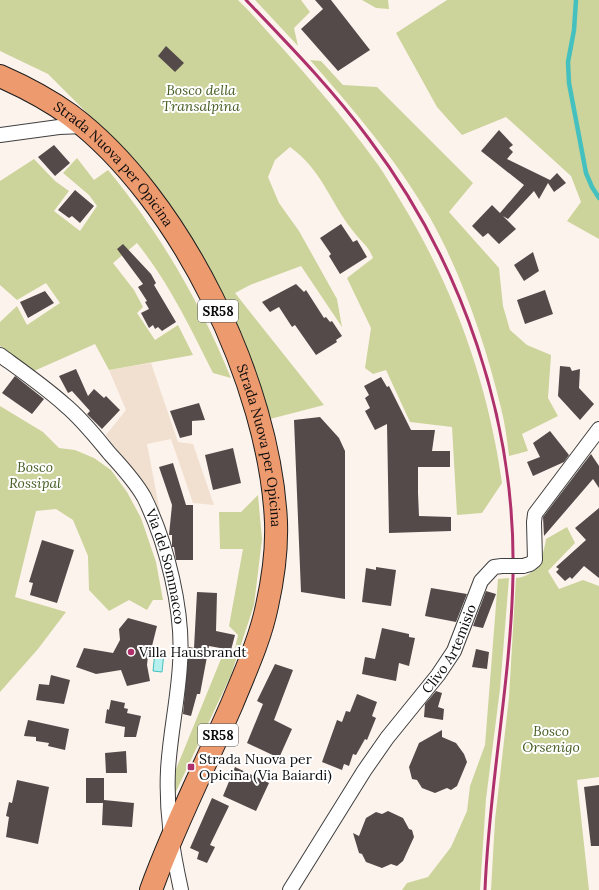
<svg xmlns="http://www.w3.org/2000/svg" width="599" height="890" font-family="Lora,serif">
<rect width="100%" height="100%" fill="#fdf3ed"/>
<path fill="#f1e0cf" d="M151,363L178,442L193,444L214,505L193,503L171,439L147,444L163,528L142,483L106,435L126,410L109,370Z"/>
<path fill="#ccd49b" d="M0,0H238L249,11C293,60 337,108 376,162C385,174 392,187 400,200C453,286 488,382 502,483L482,513L457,515L452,427L410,422L386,370L373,374L365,368L371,328L347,278L373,258C368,245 361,242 353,231C330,202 322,170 290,147L275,160L268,177L279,203L299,231L337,299L342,327L301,266L250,285L235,293L324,405L270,419L243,338L201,257L118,144L48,74L0,51Z
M255,0H301L310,12L294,28L298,46Z
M362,0H388L389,9L376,8Z
M447,0H599V239L567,221L581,202L571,176L506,117L462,135L437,107L396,33Z
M310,60L321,61L343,85L377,87L473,183L449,212L499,268L503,306L510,330L527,345L551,355L548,398L558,416L522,434L528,451L509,456C507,440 505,423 501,408C486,345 461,272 429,216C396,159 353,109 310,60Z
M77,158L94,180L108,170C160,233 200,302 231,378L213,373C190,327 169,283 137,243L113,263L134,290L143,307L137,313L155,340L178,325L193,355L109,370L95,344L34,371L0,346V322L17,306L27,325L60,303L46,283L17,300L0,285V181L34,159L55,181L69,191L54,211L80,231L97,206L89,195L63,173Z
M0,406L43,432L59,448L75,450L94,458L111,470L127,492L141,518L156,562L163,600H153L147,610L129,600L109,611L89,590L88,556L73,520L56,509L36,511L15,597L66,612L38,649L0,692Z
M258,495L262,539L254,605L231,675L172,800V779L223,654L234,653L238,635L229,626L243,549H220L219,512H241Z
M567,527L575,543L548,571L559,589L583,580L599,586V777L577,780L589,890H491L495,820L509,697L516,578C538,576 543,557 546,539Z
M509,578L500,689L486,799L480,890H402L407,883L428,877L451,847L467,811L470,786L485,745L498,579Z"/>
<path fill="#b6f0ee" stroke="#44c0bf" d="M155,652L164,653L162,672L153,671Z"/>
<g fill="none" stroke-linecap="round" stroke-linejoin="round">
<path stroke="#44c0bf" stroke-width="4.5" d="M576,0L574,30L568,62L569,83L586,173L592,187L599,198"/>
</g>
<path fill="#544a4a" d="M315,0H331L370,50L338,71L301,29L323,9Z
M166,46L184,63L175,72L158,56Z
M499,130L513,145L509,148L513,152L507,159L550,180L557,173L566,183L554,192L548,183L539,199L534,191L508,219L503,216L516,229L499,244L488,233L483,237L472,226L492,205L500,213L524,185L481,151Z
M54,145L70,163L55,176L38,157Z
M75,190L94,206L80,223L72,216L69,218L58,210Z
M341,224L353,242L357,240L367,257L340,274L329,256L331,254L320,238Z
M123,244L151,274L156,283L154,285L176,322L162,331L158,327L155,329L153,325L149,328L141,313L149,309L145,302L147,301L138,287L143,284L117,249Z
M533,252L539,271L524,281L514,265Z
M296,284L304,292L306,290L324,318L326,317L330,322L332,321L342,336L336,340L337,342L316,355L295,325L292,327L279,307L270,312L262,302Z
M545,290L553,314L525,324L517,300Z
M45,291L54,303L28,318L20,302Z
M560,366L570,367L572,371L580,369L579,388L594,404L580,420L558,396Z
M76,369L88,396L94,389L104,398L106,396L120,410L102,429L87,414L90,411L72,391L68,393L59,376Z
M15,376L44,399L32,414L2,393Z
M381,377L387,387L389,386L411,430H435L432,451H450V467H418V493L419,516L451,517V531L389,533L387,424L375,430L365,411L370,408L365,398L369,395L364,386Z
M199,403L205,420L192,421V435L180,438L170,411Z
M320,417L339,438L345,451V599L301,592L294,420Z
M550,431L569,455L564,462L533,476L527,462L540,457L533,443Z
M233,448L241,483L213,490L205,455Z
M591,454L599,466V488L593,479L544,536L543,517Z
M173,463L186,505H193V560H176L174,547H172V535H169L172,505L159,467Z
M599,508V578L584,566L572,579L570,577L565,581L556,572L559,569L556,567L586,540L575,528Z
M42,540L74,550L57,603L30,595L33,583L29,582Z
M376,567L396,570L391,606L362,602L366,568L376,570Z
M431,588L467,594L456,622L425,616Z
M486,591L496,594L483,628L473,626Z
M197,592L217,593L216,631L235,635L231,650L209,646L200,694H197L191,716L183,714L189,647L194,648Z
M128,618L157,626L152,646H149L147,665L150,681L127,686L121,670L96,674L76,667L84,648L113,653L120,640L119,629Z
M382,628L409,634V637L415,638L409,666L399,663L396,681L362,674L365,657L375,659Z
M476,649L489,652L487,669L472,667Z
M275,664L293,670L274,720L292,729L279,758L247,743L263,704L257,701Z
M51,675L70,680L64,704L36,700L39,684L49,685Z
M436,691L442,693L438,707L444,709L443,720L424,717L425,704Z
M357,694L377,702L372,716L376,718L367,740L365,739L356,755L353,754L349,766L344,764L342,770L322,762L337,720L342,722L346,711L350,712Z
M111,700L125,703L124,708L128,709L127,713L141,716L136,737H124L125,727L105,723L107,709L109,710Z
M28,720L69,729L65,750L48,746L49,743L36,741V737L24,736Z
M442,730V737L456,743L464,754L467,762L457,786L451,790L447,788L435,793L422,788L417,780L412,779L409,767L419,743Z
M126,751L127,773H106L105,753Z
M235,767L269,783L256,811L223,796Z
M86,778H104V800L134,803L132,827L102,825L103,803H86Z
M17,780L49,787L38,844L6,837L9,817L6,816L9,802L12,803Z
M599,785V846H591L584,787Z
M212,798L229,806L210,845L215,847L207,863L197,859L199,852L190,848Z
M388,811L403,818L409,829L412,830L414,837L403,861L397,866L391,864L382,868L366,862L362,854L359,853L353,833L359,836L366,818L376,812L382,814Z"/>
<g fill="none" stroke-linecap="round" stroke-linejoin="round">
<defs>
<g id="minor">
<path d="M0,135L59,127L84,126"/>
<path id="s1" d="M0,355C22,371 45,387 65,405C82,419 96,437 110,454C122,467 135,481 144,497C167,543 184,612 180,664C178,700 170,734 168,770C166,812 172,849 181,890"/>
<path d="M523,566L530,564L535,560L534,522L535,514L599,429"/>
<path id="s2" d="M290,890L364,771L387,738L438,675L454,651L481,581L494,567L502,566"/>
</g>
<g id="primary">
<path id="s3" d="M0,76C25,87 48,99 70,115C181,198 270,385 276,522C277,550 273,579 267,606C260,640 245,672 232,704C205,766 174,826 151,890"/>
</g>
</defs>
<use href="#minor" stroke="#3f3f3f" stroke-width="16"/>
<use href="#primary" stroke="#1d1d1d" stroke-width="24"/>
<use href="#minor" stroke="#fff" stroke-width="14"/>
<use href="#primary" stroke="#ec9a6e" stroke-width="22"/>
<path stroke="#af316b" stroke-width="3" d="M246,0C289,45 332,89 369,139C462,262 516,420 513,575C511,681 489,784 485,890"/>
<defs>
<path id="minor-bridge" d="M502,566H523"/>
</defs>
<use href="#minor-bridge" stroke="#3f3f3f" stroke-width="16" stroke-linecap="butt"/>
<use href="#minor-bridge" stroke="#fff" stroke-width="14"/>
</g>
<g fill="#af316b" stroke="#fff" stroke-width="1.5">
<circle cx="131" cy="652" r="4"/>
<rect x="187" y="763" width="8" height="8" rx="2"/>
</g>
<g text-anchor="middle" stroke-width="4" stroke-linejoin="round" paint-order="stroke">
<g fill="#fff" stroke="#555" stroke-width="1">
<rect x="198" y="300" width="40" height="22" rx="3"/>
<rect x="198" y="724" width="40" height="22" rx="3"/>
</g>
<g font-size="13" font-weight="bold" fill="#0c0c0c">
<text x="218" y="316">SR58</text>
<text x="218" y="740">SR58</text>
</g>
<g font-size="14" font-style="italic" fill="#475e23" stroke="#fff">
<text x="201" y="95">Bosco della<tspan x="201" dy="16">Transalpina</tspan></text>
<text x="35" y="472">Bosco<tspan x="35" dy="16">Rossipal</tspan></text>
<text x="551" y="736">Bosco<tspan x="551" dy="16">Orsenigo</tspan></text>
</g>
<g font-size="14" fill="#0c0c0c" stroke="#fff">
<text dy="5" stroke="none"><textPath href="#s3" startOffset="146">Strada Nuova per Opicina</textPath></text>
<text dy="5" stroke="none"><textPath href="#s3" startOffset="470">Strada Nuova per Opicina</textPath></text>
<text dy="5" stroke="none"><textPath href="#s1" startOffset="277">Via del Sommacco</textPath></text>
<text dy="5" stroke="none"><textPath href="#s2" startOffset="290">Clivo Artemisio</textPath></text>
</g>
<g font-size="14" fill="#0c0c0c" stroke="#fff" text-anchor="start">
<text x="139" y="657">Villa Hausbrandt</text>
<text x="199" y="764">Strada Nuova per<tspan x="199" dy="16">Opicina (Via Baiardi)</tspan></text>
</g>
</g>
</svg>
